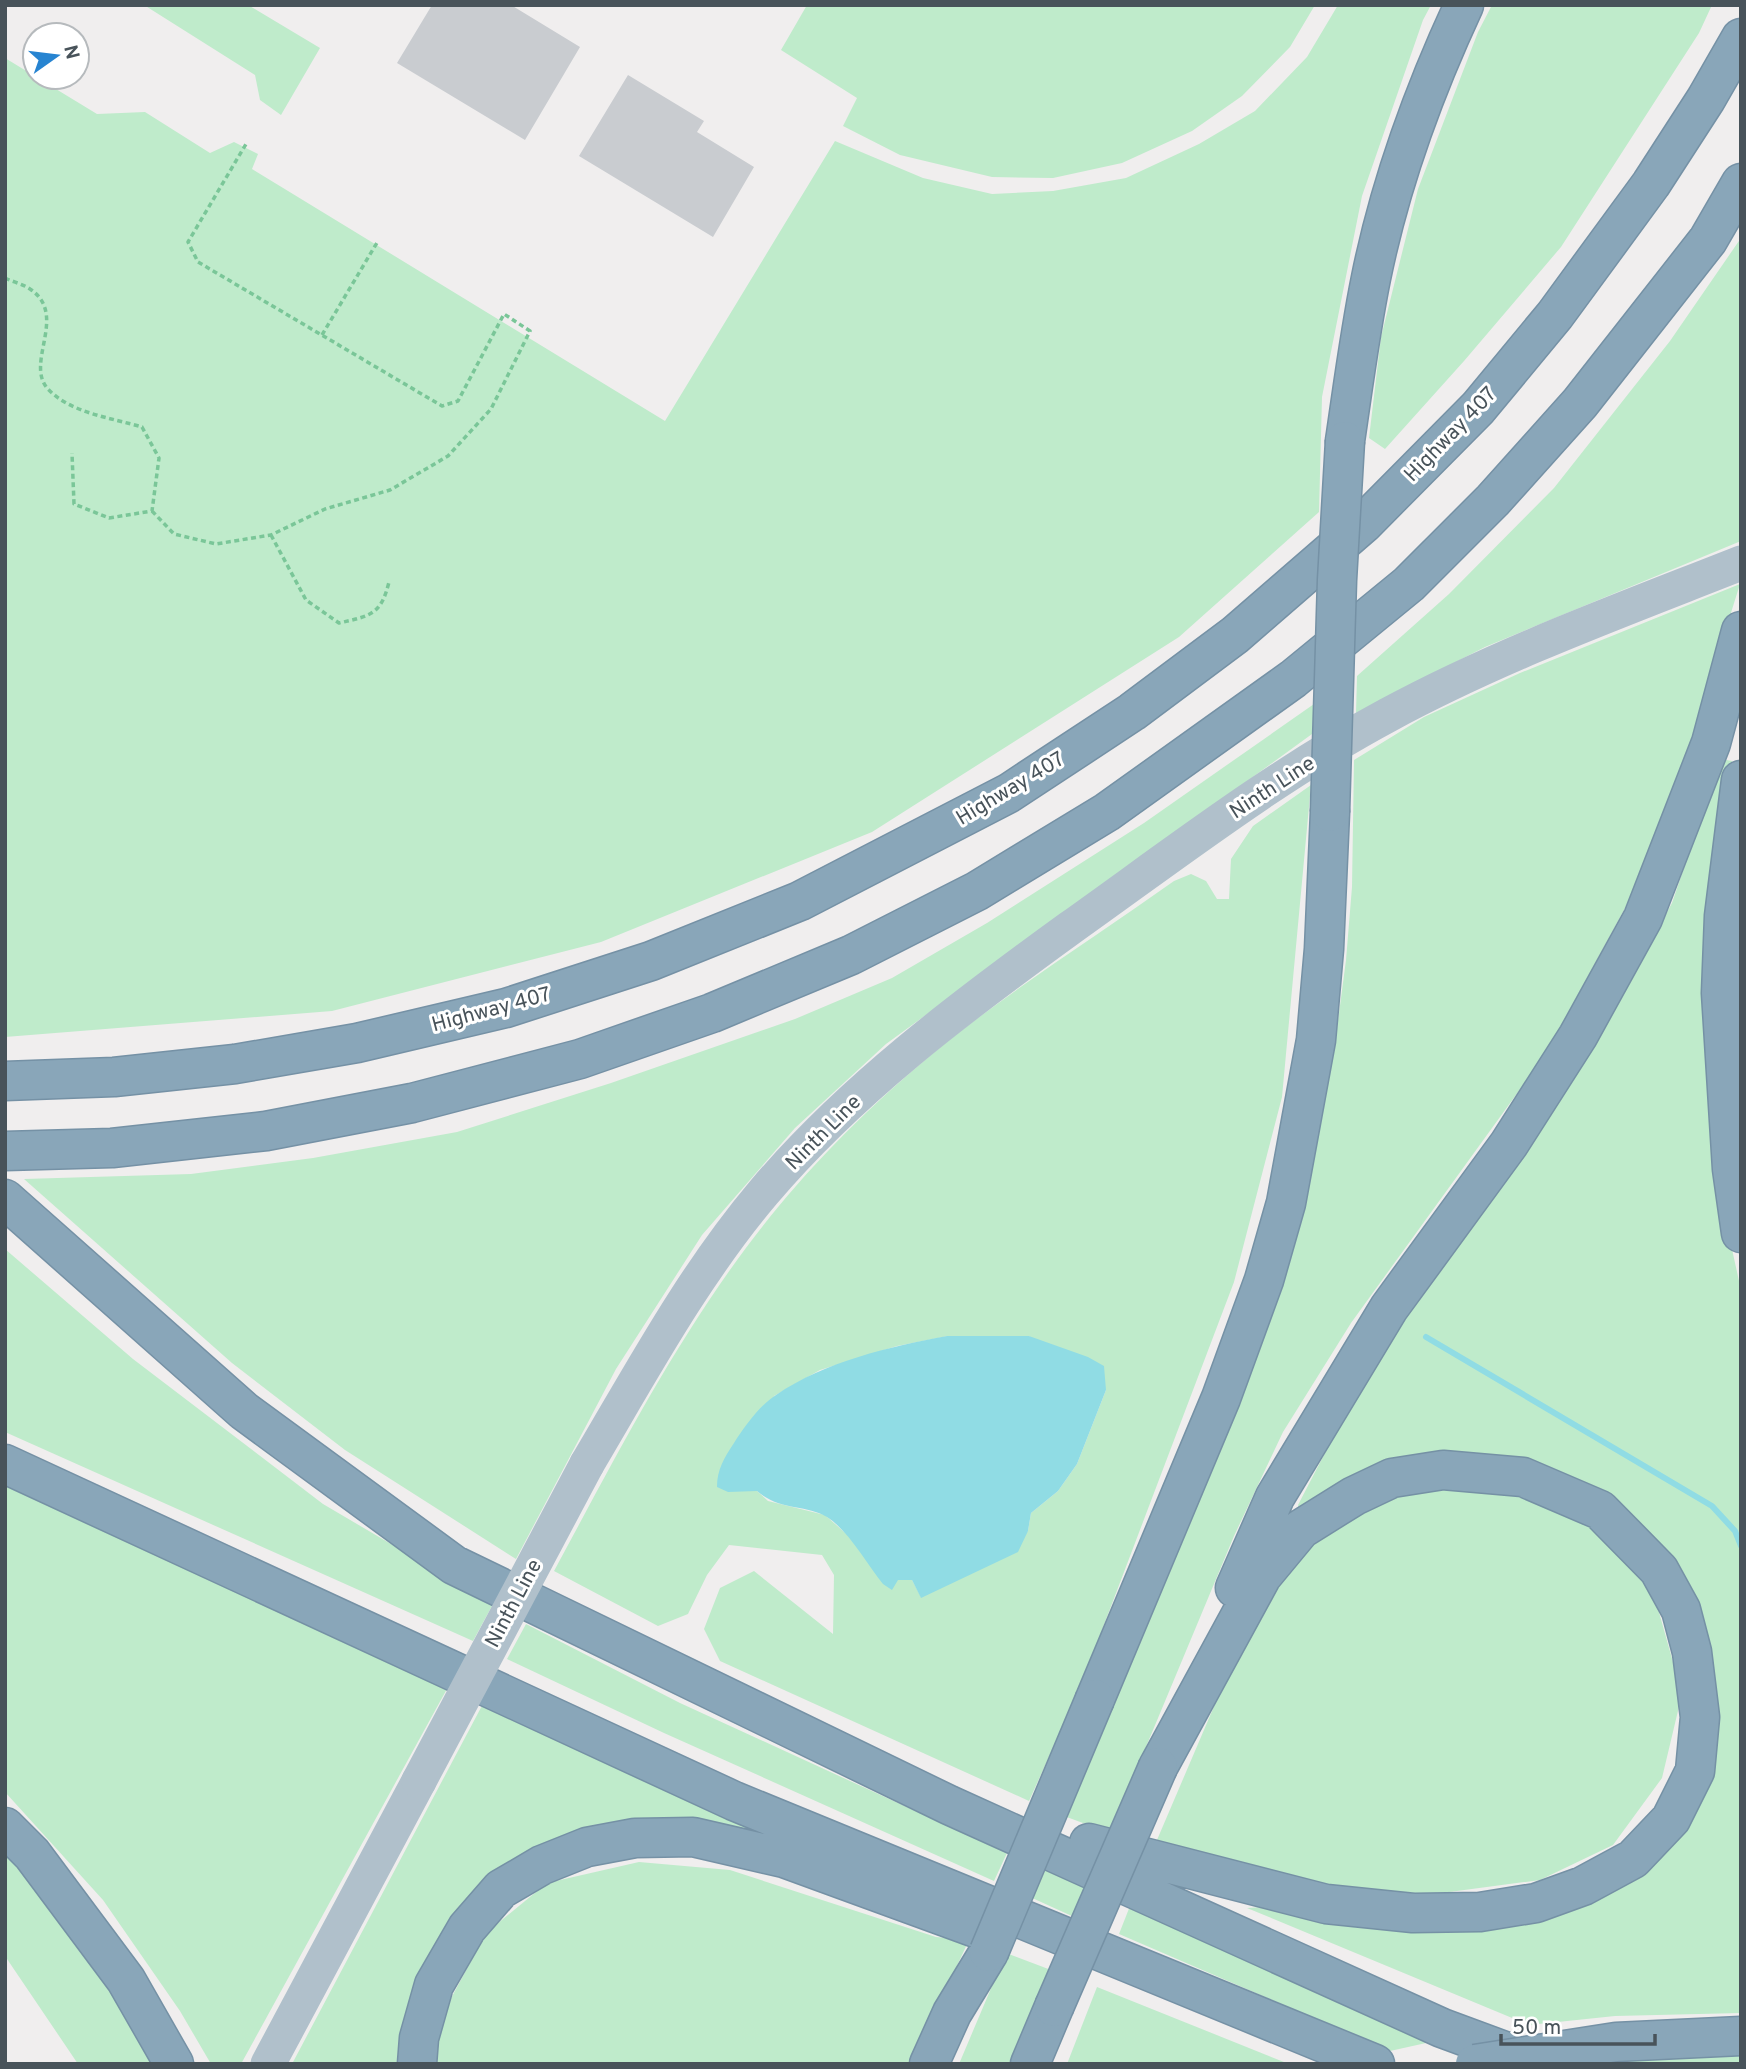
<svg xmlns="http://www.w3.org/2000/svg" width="1746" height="2069" font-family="Overpass,sans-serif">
<rect width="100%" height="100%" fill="#f0eeee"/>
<path fill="#bfebcb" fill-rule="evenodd" d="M144,5H248L320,48L281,115L260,100L255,75Z
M807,5H1315L1290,47L1242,96L1192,131L1122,163L1053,178L992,177L900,155L843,126L857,98L781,50Z
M1338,5H1431L1423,20L1362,196L1322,397L1319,512L1179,637L872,832L601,942L332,1011L5,1037V58L97,114L145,112L210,153L234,142L258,154L252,169L665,421L835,141L923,178L992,194L1053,191L1126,178L1199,144L1255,111L1307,57Z
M1492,5H1712L1699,33L1561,247L1464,361L1385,449L1369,438L1381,337L1418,189L1478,32Z
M1741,238V541L1485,647L1356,713L1357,676L1449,594L1554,488L1670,341Z
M1740,584L1688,750L1631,897L1547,1052L1351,1323L1283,1432L1234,1536L1110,1833L1064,1816L1300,1218L1336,1036L1346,960L1352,887L1354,760L1424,717L1520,673Z
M1314,704L1312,734L886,1044L795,1128L702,1235L616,1369L516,1559L345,1450L232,1363L24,1179L191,1174L313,1158L457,1132L611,1083L795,1019L892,978L987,923L1144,823Z
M1721,759L1732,761L1712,933L1722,1204L1741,1290V2013L1615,2016L1529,2025L1247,1908L1281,1906L1511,1921L1682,1818L1705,1641L1535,1463L1299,1510L1298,1505L1368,1370L1583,1064L1672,903Z
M1311,785L1282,1097L1234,1282L1080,1688L1029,1801L720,1661L704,1629L720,1588L754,1571L833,1634L834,1575L822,1555L729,1545L707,1575L688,1614L658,1626L554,1571C626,1438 695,1301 796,1186C846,1129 905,1074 966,1027C1033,976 1105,930 1174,881L1191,874L1206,881L1217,899H1229L1231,859L1253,826ZM948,1336H1029L1106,1390L1077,1464L1058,1491L1031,1513L1028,1531L921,1597L912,1580H898L825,1515L768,1501L757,1491L774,1396L820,1370L897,1346Z
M5,1249L133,1359L323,1504L493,1604L473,1641L5,1432Z
M5,1486L448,1687L241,2064H211L180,2011L103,1900L5,1792Z
M1418,1489L1528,1491L1578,1514L1653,1591L1682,1694L1662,1778L1613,1845L1540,1880L1412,1897L1275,1878L1154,1847L1233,1662L1278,1582L1321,1531L1370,1503Z
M526,1624L680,1703L1007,1853L994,1881L664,1733L507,1659Z
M485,1700L870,1871L769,1842L501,1872L399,2064H292Z
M5,1836L169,2064H78L5,1956Z
M639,1862L730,1870L936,1937L969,1940L911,2064H436L441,2017L486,1933L547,1883Z
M1042,1869L1086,1888L1074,1917L1030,1897Z
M1130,1906L1444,2039L1390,2051L1119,1934Z
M1006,1953L1051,1970L1011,2064H959Z
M1097,1987L1289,2064H1067Z
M1741,2053V2064H1618L1598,2057Z"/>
<path fill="#90dce4" d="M947,1336H1029L1088,1357L1104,1366L1106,1390L1077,1464L1058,1491L1031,1513L1028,1531L1018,1552L921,1598L912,1580H898L892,1590L883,1584C867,1564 848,1530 827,1517C806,1504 780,1511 757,1491L728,1492L717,1487C717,1470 724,1458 734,1443C744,1427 760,1405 776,1395C826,1361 889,1347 947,1336Z"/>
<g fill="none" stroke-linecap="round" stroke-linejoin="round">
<path stroke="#90dce4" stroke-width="6" d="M1426,1337L1712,1506L1735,1531L1741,1546"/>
</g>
<path fill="#c9ccd0" d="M432,5H511L580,47L525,140L397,63Z
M628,75L704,121L697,132L754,167L713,237L579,156Z"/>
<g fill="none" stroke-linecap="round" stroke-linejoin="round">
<defs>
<path id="highway" d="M1345,441C1353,387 1360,332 1371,278C1390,184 1424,91 1464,5
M1741,780L1724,916L1721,993L1732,1169L1741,1233
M5,1081L114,1077L235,1064L357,1043L506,1008L651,961L800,901L1009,793L1132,712L1235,635L1363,524L1478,408L1555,315L1651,184L1706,99L1741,38
M5,1151L112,1148L266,1131L412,1103L580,1059L712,1013L851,955L977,891L1107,812L1293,679L1409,584L1493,500L1580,403L1708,240L1741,183
M5,1199L244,1411L454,1565L949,1805L1442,2028L1534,2062
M5,1464L734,1801L1375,2064
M1235,1588L1275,1497L1389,1308L1509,1144L1578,1036L1643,918L1711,743L1741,631
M1095,1699L1221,1398L1264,1280L1286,1203L1316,1040L1324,949L1330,812
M5,1827L32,1854L126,1980L174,2064
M1089,1843L1326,1904L1413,1913L1480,1912L1536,1903L1583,1886L1633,1859L1671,1819L1695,1771L1700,1717L1692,1652L1681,1610L1659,1570L1600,1510L1523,1477L1443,1470L1392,1478L1354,1496L1301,1529L1262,1576L1158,1767
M417,2064L419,2038L434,1985L467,1928L501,1889L542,1865L587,1847L635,1838L693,1837L784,1858L984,1931
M929,2064L952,2013L989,1952
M1030,2064L1054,2007"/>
</defs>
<use href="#highway" stroke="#7591a5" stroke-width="41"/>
<path stroke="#7ac698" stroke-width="3.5" stroke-dasharray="5 3.5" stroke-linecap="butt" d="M5,278C13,282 23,284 30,289C69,315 24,363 48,389C70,413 112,418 142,427L159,458L152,511L109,518L74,504L72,453
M322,335L378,241
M152,511L174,534L216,544L271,535L325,509L390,490L448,456L491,409L530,331L504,314L458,401L442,406L198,262L188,242L246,144
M271,535L306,600L339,623C370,616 381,615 389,582"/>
<path stroke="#b0c0cb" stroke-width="35" d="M587,1464C642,1371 693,1276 763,1193C850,1090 961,1007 1070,928C1174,854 1276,775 1388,715C1501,654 1622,610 1741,563
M268,2064L419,1781"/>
<use href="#highway" stroke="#89a6b9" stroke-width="38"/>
<defs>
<path id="highway-bridge" d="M1330,812L1337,580L1345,441
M989,1952L1095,1699
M1054,2007L1158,1767
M1475,2064L1616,2042L1741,2036"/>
</defs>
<use href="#highway-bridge" stroke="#7591a5" stroke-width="41" stroke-linecap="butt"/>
<path stroke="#b0c0cb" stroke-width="35" d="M419,1781L587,1464"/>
<use href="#highway-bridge" stroke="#89a6b9" stroke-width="38"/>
</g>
<g text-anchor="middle" stroke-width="6" stroke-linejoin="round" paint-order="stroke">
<g font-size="21" fill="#48535a" stroke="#fff">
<text transform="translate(1450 434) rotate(-46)" y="7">Highway 407</text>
<text transform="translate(1272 787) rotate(-33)" y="7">Ninth Line</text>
<text transform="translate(1010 788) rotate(-31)" y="7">Highway 407</text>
<text transform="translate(491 1009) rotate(-15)" y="7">Highway 407</text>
<text transform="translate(823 1132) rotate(-45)" y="7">Ninth Line</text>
<text transform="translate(513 1603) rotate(-62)" y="7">Ninth Line</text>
</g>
</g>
<rect width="1746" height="2069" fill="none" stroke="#48535a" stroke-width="14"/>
<g transform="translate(56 56) rotate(76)"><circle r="33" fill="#ffffff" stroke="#b6babd" stroke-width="2"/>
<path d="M0-5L12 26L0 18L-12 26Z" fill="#2784d1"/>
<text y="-10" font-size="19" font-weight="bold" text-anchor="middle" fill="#48535a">N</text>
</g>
<path d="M1501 2034v10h154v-10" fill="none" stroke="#48535a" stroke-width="3.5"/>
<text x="1512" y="2034" font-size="21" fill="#48535a" stroke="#ffffff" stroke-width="5" paint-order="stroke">50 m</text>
</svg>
